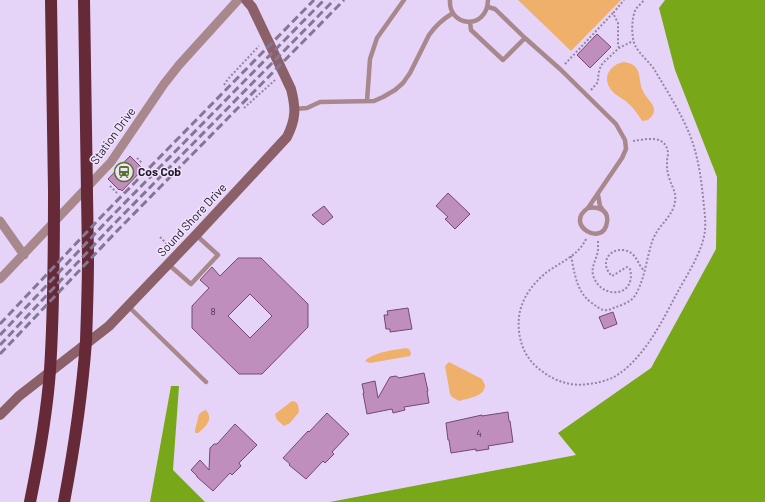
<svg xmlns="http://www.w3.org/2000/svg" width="765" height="502" font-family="Barlow,sans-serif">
<rect width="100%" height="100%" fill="#e6d4f8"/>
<path fill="#efb06b" d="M518,0H621L571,51Z
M624,62C644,65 637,79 643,91C648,102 662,108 648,120L642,121C639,116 635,110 631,106C626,100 618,97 613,92C601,80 608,65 624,62Z
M406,348L409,349L411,353L410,356L370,363L365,361C373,352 395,350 406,348Z
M449,362L482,379L485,385C485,397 468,398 459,401L452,397L450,394L445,366Z
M292,401L296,402L298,405L299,412L290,423L284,426L277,420L275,414Z
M206,410C214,420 205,427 198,433H195V430L199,414L203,411Z"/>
<path fill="#78a719" d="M665,0H765V502H330L576,455L558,433L651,368L716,249L717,177L675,70L659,8Z
M171,386H179L173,470L205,502H150Z"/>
<path fill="#bf8ebd" stroke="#744873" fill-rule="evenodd" d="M597,34L611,47L590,68L577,55Z
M130,156L143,169L122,191L120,189L119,190L108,179Z
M448,193L470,214L455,229L445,219L448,217L436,206Z
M324,206L333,217L323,225L312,215Z
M238,258H261L308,304V327L262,374H239L192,328V306L209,288L200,280L212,267L220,276ZM250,294L272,316L250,338L228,316Z
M408,308L412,329L390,332V329H386L384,315H388L387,311Z
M613,312L617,324L604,329L599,317Z
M424,373L428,391H427L429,403L404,407L405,410L393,413L392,409L367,414L363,393H364L362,384L375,381L378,398L390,377L396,376L399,378Z
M508,412L509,421H510L513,442L488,446L489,449L476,451V449L451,453L449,440H448L446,423L482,415V416Z
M327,413L349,434L332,452L334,454L325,463L323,461L306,479L289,465L290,464L283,458L308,431L309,432Z
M235,424L257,445L239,463L241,466L232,475L230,473L213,491L197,477V476L191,470L200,460L209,470L210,448L214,444H217Z"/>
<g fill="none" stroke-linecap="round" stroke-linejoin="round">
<path stroke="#9585a3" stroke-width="2" stroke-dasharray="2 2" stroke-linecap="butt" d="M619,48L618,45V23L614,15V12L624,0
M565,64L614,12
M224,85L228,79L259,46
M591,90L598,82C598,75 599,68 603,63L619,48L633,41
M244,108L275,80
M137,158L142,163
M110,186L117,193
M160,237L170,247
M586,239C579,255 561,262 547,272C533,283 521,299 519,317C517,336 523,356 538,368C552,380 569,387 588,384C597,383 606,381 614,377C643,360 662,322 677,293C687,275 703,251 705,230C706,219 704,208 703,197C701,177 698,157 691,138C682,114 667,91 654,69C649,62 640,54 636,47C631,40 631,17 636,9C638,6 642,3 644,0
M598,241C598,244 598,247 598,250C597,259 591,266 593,275C600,300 637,298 630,269L627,267L612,276C600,265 607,249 623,250C638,252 637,266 645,271
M571,256C574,270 576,288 587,299C589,301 593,304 596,306C599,308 603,311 607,310C610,310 613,308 616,307C622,305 630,302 634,297C637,293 639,288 641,283C646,269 648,253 653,239C659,225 669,220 674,206C678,192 672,189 669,177C667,172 667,167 667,162C667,159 668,156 668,153C666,134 646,139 633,141"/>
<path stroke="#a8888d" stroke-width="4.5" d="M450,0C448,27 487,31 488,0
M470,22L471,30L503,60L525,38L495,9L488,7
M525,38L560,69L616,124L625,140L626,149L622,158L588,208C563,225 604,248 607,222C609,210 598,206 588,208
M367,101L370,59L377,38L404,0
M295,109L307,108L320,102L374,101L383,97L395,90L403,83L410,73L429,35C436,25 443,19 453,13
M598,195L600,206L603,210
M168,264L191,284L218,255L196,235
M128,306L206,382"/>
<path stroke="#a8888d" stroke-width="9" d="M0,221L24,255
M0,279L111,162L164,84L179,65L238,0"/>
<path stroke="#8c6068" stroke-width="10" d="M0,415L19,396L109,326L196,235L287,137C296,119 296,108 291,89L252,7L246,0"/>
<path stroke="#652937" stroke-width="12" d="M30,502C39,458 47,414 50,370C54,310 54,251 54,191C53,127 52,64 51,0
M64,502C74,449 82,395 86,341C87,313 88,285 88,258L84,0"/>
<path stroke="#857693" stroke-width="3" stroke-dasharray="8 4" stroke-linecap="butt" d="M0,324L101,217L314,0
M0,335L106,222L324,0
M0,345L111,227L334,0
M0,354L116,232L344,0"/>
</g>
<defs>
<symbol id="station-ring" viewBox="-11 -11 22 22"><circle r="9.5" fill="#f0e4fc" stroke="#577428" stroke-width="1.5"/><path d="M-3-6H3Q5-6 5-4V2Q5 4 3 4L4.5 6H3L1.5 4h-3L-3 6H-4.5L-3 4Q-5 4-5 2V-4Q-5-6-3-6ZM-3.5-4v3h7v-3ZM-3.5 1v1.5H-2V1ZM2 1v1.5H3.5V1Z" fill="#577428"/></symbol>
</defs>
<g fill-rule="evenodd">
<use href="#station-ring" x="113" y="161" width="22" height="22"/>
</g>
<g text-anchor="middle" stroke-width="3" stroke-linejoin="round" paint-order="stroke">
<g font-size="10" fill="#493450">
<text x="213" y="315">8</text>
<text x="479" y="437">4</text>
</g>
<g font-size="12" fill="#22162c" stroke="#f0e4fc">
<text transform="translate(113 136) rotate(-54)" y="4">Station Drive</text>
<text transform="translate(192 220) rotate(-47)" y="4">Sound Shore Drive</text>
</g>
<g font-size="12" font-weight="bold" fill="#22162c" stroke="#f0e4fc" text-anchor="start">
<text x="138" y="176">Cos Cob</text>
</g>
</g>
</svg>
